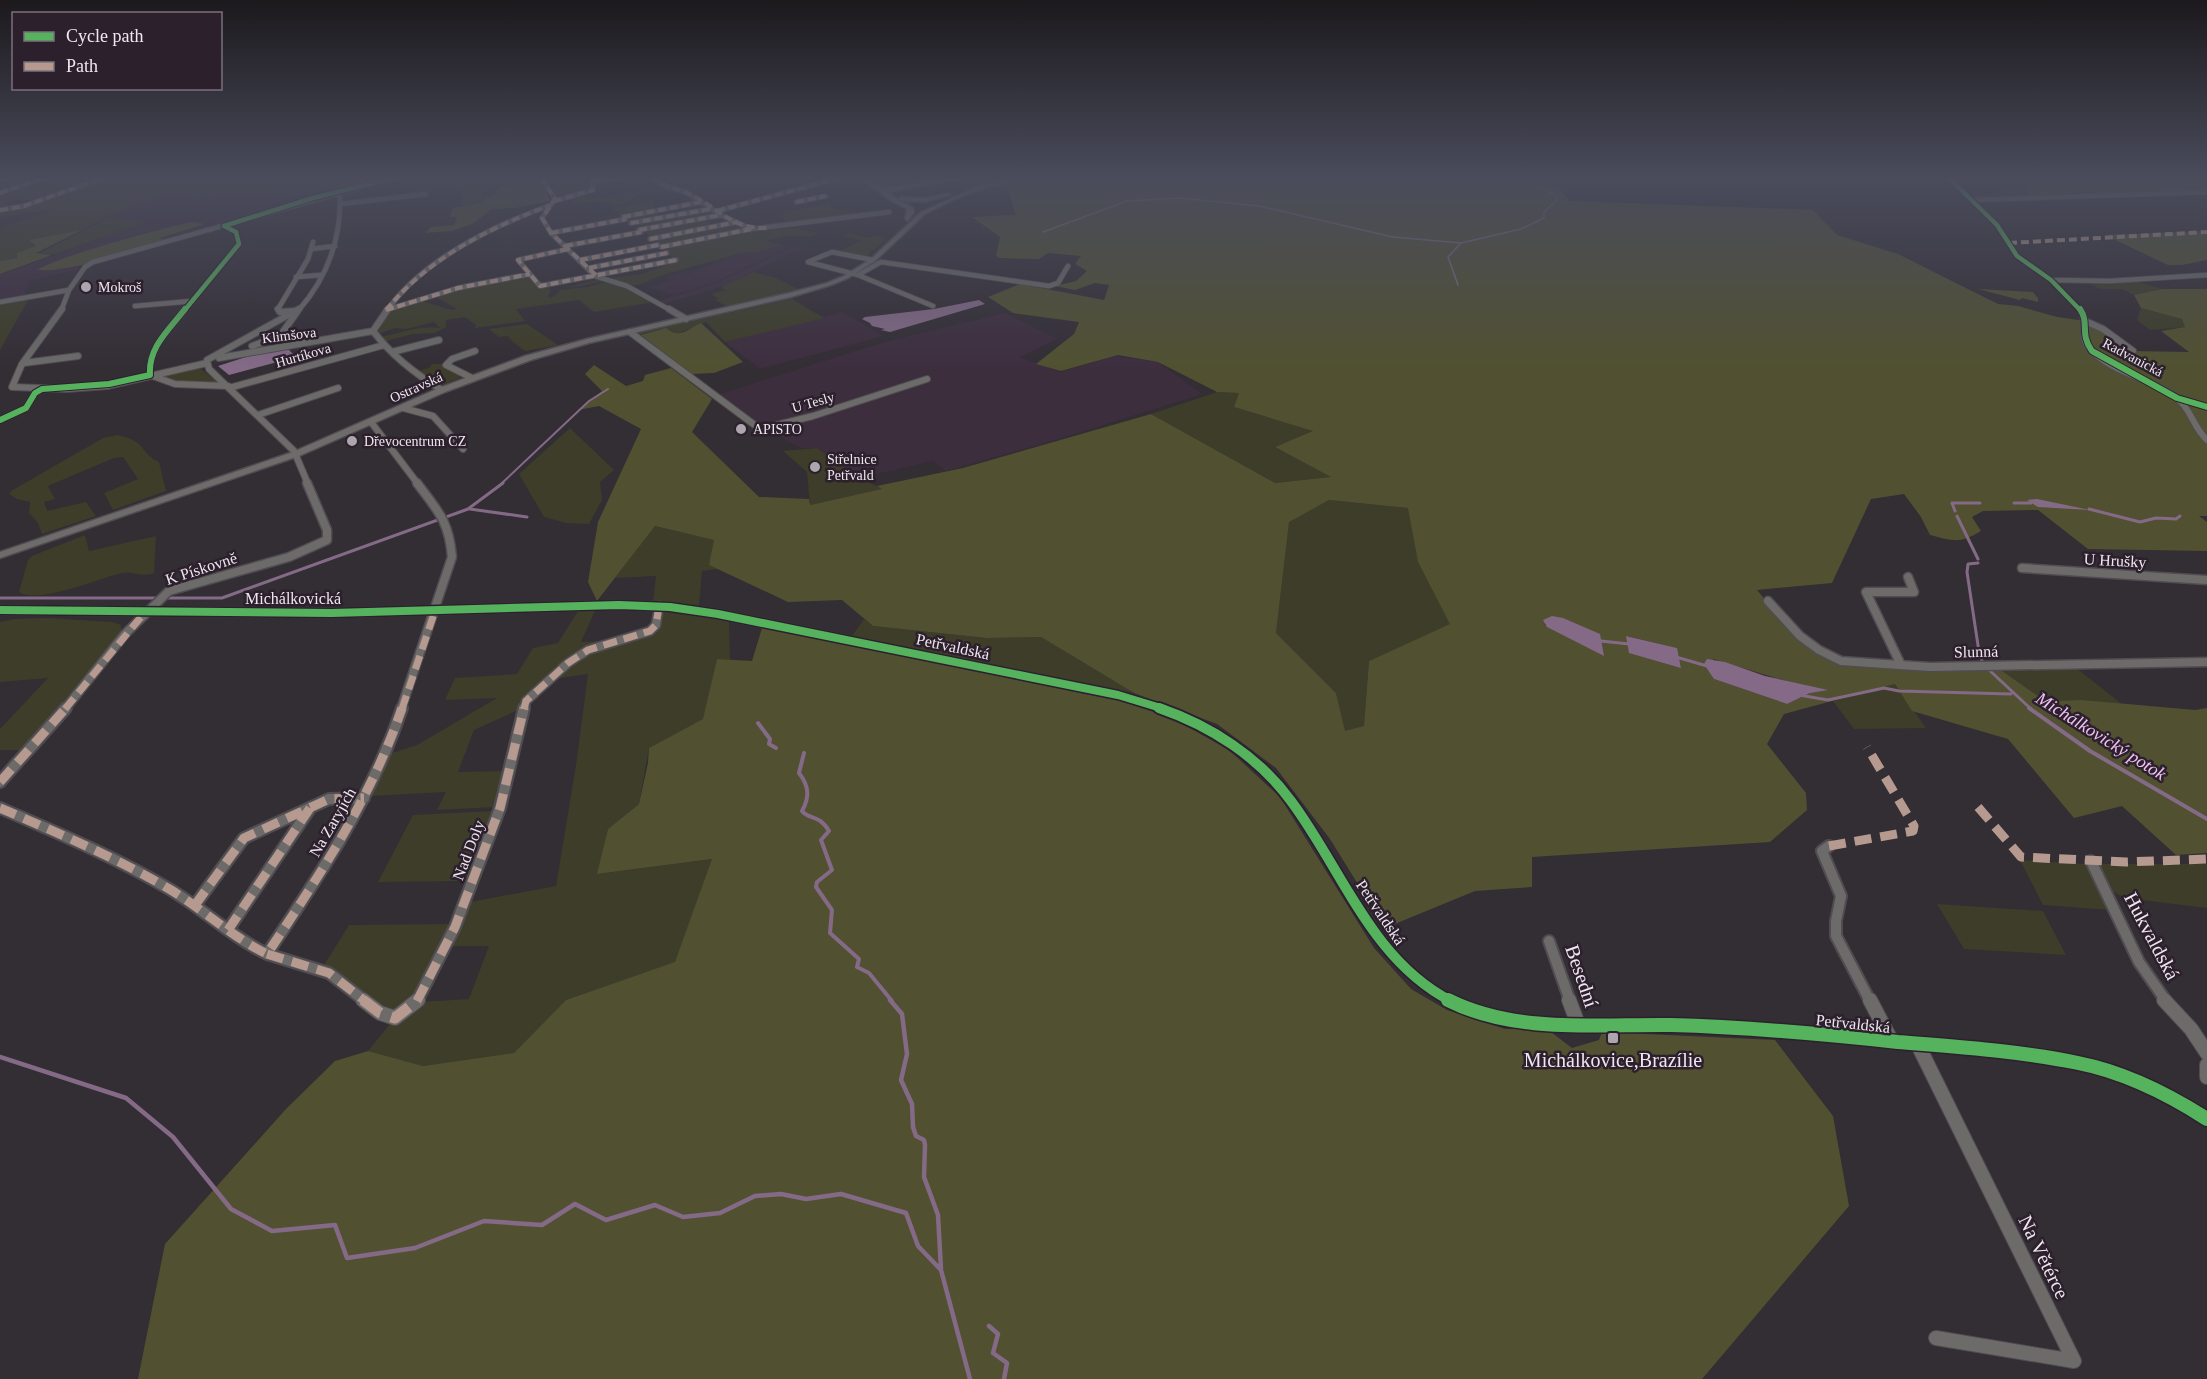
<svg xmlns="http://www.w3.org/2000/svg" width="2207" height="1379" font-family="Georgia,serif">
<rect width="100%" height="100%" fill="#332d34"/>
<path fill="#3d2e3e" d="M304,177H353L320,194L288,198L230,222L170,241L159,239L203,224L154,230L54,262L41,267L54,270L78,265L79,269L29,281L24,297L0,301V275L144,223L101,218L169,194L214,197Z
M2006,177H2026L2028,196L1982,200L1974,196L1998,193L2010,188Z
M782,245L790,247L717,281L674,295L649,287L671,280L666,278L682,272L690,273L745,252H754Z
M795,246L803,248L721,287L664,304L659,301L714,284Z
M843,312L883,336L760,369L725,342Z
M1005,313L1058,339L1019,357L1061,372L1115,356L1158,362L1202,394L1059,439L946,471L933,461L859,478L817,448H802L790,443L726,402L720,394L881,343Z"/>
<path fill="#3d3d29" d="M104,177L37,201L18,199L5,204L25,207L109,177H304L258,196L222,193L214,197L169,194L103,218L146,222L55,254L40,253L103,221L101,220L82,230L30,241L37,246L17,253L18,258L0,261V228L57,209L0,217V178Z
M452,177H475L483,190L485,201L461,205L463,199Z
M568,177C579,177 588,178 592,189C578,193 567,193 554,195L545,181Z
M665,187L685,192C676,194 642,191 635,195C633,197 632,200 629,201L647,200L614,206L602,201L579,204L569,199L559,200L570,197L604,198Z
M653,200L656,202L653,205L660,209L654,211L663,217L707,209L715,212L714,215L640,229L612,208Z
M830,203L831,207L837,210L867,213L782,223L787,221L780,217L783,216L781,214Z
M705,220C721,231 728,219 745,229L662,246L645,232Z
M794,228L818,233L811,236H786L765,241L783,245L756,252H745L662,275L641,284L630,286L610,278L642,274L676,262L664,248L746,231Z
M851,233L865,237L884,236L883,241L874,250H870L871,251L866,258L836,252L861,241L844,236Z
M753,272L776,278L798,289L728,307L715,300L719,299L711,294L725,290L721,287Z
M523,276L529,277C538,286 543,284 551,290L548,296L550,298L556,295L560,290L589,287L606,282C598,280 579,288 567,287L602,279L625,286L654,302L594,312L579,300L516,309L525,321L475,328L476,325L465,317L446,320V327L435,333L413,334L386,341L381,337C401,333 420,325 440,328L434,322L406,329L395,328L378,334L380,326L389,311L422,301L452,310L457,309L434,296L453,290Z
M2085,281H2136L2162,289L2134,295L2122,289H2100Z
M792,299L824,318L725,342L706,322L677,334L661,329L641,335L637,333Z
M28,300L0,350V304Z
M2141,308L2182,319L2185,327L2150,330L2137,320Z
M527,324L558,345L525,351L513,342L508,336L499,337L489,329Z
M432,364H443L445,368L459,374L460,378L437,386L418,371L429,368Z
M197,366L219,383L177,382L160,377Z
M1217,392L1240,393L1234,407L1314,431L1275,447L1332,477L1275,483L1151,414Z
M570,428L614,470L600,482L602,500L589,524L566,523L544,517L519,474Z
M117,435C146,440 140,453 159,462L166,491L113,510L104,493L138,479L123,457L114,458L48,486L55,499L44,502L47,511L86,502L96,516L42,534L38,523L29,513L30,502L17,499L9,494L11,491L103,438Z
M817,448L859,478L883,489L810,505L807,472L783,451Z
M1329,500L1409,508L1418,562L1451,624L1369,661L1364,726L1345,732L1336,693L1276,633L1289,521Z
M654,526L715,540L709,565L718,569L702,571L699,605L653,602L656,576L615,578Z
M85,535L89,551L156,536L154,573C142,578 134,571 122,573C100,578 37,605 19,592L28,560L32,556Z
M578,611H595L581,642L607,641L570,657L524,697L516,711L474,730L458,772L505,771L495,807L437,810L446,792L371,796L392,753L417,745L497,698L445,700L455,678L517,674L533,648L558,643Z
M662,612L729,620L730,660L717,659L704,719L649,748L639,804L608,829L598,874L713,859L675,963L566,1000L514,1053L423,1066L368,1051L390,1024L420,1002L469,999L489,946H451L470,902L556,886L576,765L588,674L553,679L585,654L658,631Z
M50,618L112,622L121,625V631L89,676L27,750H0V729L48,678L0,682V622L14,619Z
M864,619L873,626L987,638L1041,637L1134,693L852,636Z
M1998,668H2076L2122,704L2082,700L2045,701Z
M1895,684L1926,728L1854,729L1833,701Z
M493,811L467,881L378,882L413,815Z
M2020,860L2086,864L2110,910L2043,905Z
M2099,864H2207V908L2125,898L2108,889Z
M1937,904L2043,911L2066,955L1964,949Z
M450,924L413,1000L401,1009L385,1010L324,965L349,925Z"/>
<path fill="#515131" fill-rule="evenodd" d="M353,177H391L305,199L296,198L320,194Z
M1041,177H1534L1550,178L1570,201L1813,210L1837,235L1898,254L1998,304L2018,306L2057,317L2092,322L2132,351L2189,352L2161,331L2185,327L2182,319L2141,308L2134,295L2162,289H2207V516H2199L2207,522V551L2088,549L2038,510L1983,511L1972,517L1981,531C1960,544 1953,541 1930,535L1921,517L1904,494L1871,499L1832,583L1757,590L1792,632L1833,660L1998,668L2045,701L2082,700L2195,710L2207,708V853L2176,855L2122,806L2074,818L2008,739L1912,711L1895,684L1784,714L1767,744L1806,793L1807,810L1770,842L1532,857V887L1475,891L1385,928L1330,839L1276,768L1217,724L1134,693L1041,637L987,638L873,626L842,600L788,602L709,565L714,540L655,526L597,601L588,582L598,522L641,429L599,406L578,410L602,391L585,374L594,365L626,386L643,381L645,375L671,368L712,399L692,432L759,497L809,499L810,505L882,489L877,486L963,468L1151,414L1275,483L1331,477L1275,447L1313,431L1234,407L1239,393L1217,392L1158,362L1118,355L1061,371L1036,364L1074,334L1079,322L1013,313L988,297L1020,284L1104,300L1109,285L1095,283L1075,290L1055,286L1076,281L1087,271L1075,264L1081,256L1048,253L1039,259L1000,258L996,256L1000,237L972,217L1016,215L1007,187L1013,183ZM1329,500L1408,508L1418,562L1450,624L1369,661L1364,726L1345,731L1336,693L1276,633L1289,522ZM1563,618L1603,655L1544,624ZM1627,636L1676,648L1681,667ZM1713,659L1786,681L1810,693L1787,704L1714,679Z
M2026,177H2056L2060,179L2058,181L2077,183L2073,181L2080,179L2136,181L2129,177L2170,179L2192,177L2207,186V191L2101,194L2090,191L2025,198L2028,196Z
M542,181L550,201L515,208L492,209L472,224L452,231L425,233L431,227L454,225L457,217H450L453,208L483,202L486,197L496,194L495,191L501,186Z
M194,222L205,224L160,238L170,241C137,249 69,273 38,270C47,260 174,224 194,222Z
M82,230L36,253L52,255L0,274V261L17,258V253L36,246L29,240Z
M2207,231V260L2182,265H2168L2105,235Z
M1978,289L2033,292L2038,298V302L2022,298L2020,300Z
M701,323L743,362L714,373L692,374L641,335L666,328C680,340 687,329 701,323Z
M762,628L1120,701L1172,718L1229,750L1280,797L1374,948L1411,989L1447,1010L1505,1029H1547L1572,1048L1599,1040L1602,1032L1775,1040L1833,1116L1849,1206L1702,1379H138L165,1244L286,1109L335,1061L368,1051L423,1066L514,1053L566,1000L675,962L712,859L597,874L608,829L639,804L648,763L649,748L703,719L717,659L752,661Z"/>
<path fill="#846a87" d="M979,300L985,304L890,332L881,330L885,329L872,326L870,323L862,319L865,317L934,309Z
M288,349L296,357L229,375L218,366L249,356Z
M2037,499L2090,510L2038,507L2027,500Z
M1552,616L1563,618L1600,634L1604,656L1547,627L1543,620Z
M1626,636L1677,648L1681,668L1629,653Z
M1707,659L1725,662L1765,676L1828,690L1810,693L1787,704L1714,679L1704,664Z"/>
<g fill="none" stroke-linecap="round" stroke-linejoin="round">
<path stroke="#846a87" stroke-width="1.5" d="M1043,232L1127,201L1180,198L1259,206L1393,237L1461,243L1521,229L1544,218V212L1557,200L1555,195L1539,187
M1458,285L1448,257L1461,243"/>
<path stroke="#846a87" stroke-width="2" d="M501,484L589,401L608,389"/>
<path stroke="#846a87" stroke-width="3" d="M2014,503H2031
M470,509L527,517
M2089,509L2140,522L2156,518L2176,519L2180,516
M1955,511L1952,503H1980
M1957,516L1978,559
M1978,563L1968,564L1967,572L1979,652L1983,664
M0,598H160
M166,598H222L468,509L503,483
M1601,641L1629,644
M1676,657L1707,666
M1987,668L2031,709
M1799,695L1828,700L1884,688L1899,691L2011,694"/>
<path stroke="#846a87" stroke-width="4" d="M2029,708L2090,751L2207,819
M758,723L770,739L769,744L776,748
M804,753L799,773C809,786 810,797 802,811C809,820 819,814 829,831L821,840L832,870L817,882L816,887L832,910L830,933L859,959L857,967L869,973L892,1001"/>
<path stroke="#846a87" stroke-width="4.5" d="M890,1000L902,1014L907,1054L901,1080L912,1104L913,1127L916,1136L924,1140L925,1145L924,1177L938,1215L941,1269
M0,1057L126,1098L173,1137L231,1209L272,1231L335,1225L347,1258L415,1248L484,1221L542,1225L575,1204L606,1220L655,1205L683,1217L720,1213L755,1196L781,1194L806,1199L841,1194L906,1213L918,1246L941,1270L970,1379
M989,1326L998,1334L993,1353L1007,1363L1004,1379"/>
<defs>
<path id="minor-far4" d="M541,177L555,199L542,218L551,233L595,276L627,286L672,311
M651,177L664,186L686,192L721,215L751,229L889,212
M1948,177L1997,225L2017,256L2051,280L2081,311
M0,178L19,177
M882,191L962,177
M0,193L46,177
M1973,200L2207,192
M554,201L593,190L592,181L623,177
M796,202L826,196
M340,204L426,194
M0,210L24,206L106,177
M717,211L843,177
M623,217L701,202
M631,223L710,209
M639,230L721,215
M551,233L626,219
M650,239L737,222
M565,246L641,232
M661,247L751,229
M311,249L335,246
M568,249L518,260L540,286L676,260
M580,260L658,245
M873,260L832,252L808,262L858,275L933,306
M589,268L667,253
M858,275L881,262L1049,286L1058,283L1068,266
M296,277L321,275
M2051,280L2109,281L2207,275
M0,302L69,290L85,267L93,262L398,177
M135,306L193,301
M386,310L458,288L530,274
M61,311L69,290
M184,311L239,244L236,232L224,226
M279,311L278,309L308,259L313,242
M298,311C327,278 341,240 340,197L334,193
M387,311C420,261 495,225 551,205"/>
<path id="minor-far3" d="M62,309L22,364L12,387L66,389L107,386L207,363
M278,309L280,312L297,311
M299,309L207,360L209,369L294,451L308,484
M388,309L373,331C392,356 415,374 442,390
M669,309L686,319
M2080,309C2089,322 2079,337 2089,348C2112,374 2153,378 2178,399C2192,411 2193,427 2207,440
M2085,321L2103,329L2133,351
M630,332L760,429L813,416L927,379
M252,346L280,336L297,312
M392,352L439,340
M219,358L373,331
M24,363L78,356
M150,375C148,347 169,330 185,309
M150,375L175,384L228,386
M472,378L446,365L452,359L475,351
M229,388L384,345
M2179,398L2207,407
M403,408L433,416L463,449
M258,415L338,388
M0,420L26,408L35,393L42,389
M371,422L418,484"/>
<path id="minor-far2" d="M2022,568L2207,580
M1768,601L1800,636L1819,650L1841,661L1930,667L2207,662
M0,610L332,613L619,605L670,607L718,614L1118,695L1164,709
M1901,665L1866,592H1914L1908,577
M65,709L125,634L169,591L289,557L327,540V530L307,483
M401,709L452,557C449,521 438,511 417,483
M524,709L526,701L568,663L588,650L650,631L656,625L659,606"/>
<path id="minor-far1" d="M1159,708C1211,726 1259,757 1291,801C1342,869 1371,960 1451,1001
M0,782L66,708
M0,808C58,833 117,858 171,890C204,910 232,937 267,954C319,876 372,798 402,708
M1829,846L1822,851L1841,896L1836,921V936L1870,1001
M2091,861L2139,962L2166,1001
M195,905L244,838L329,799L364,798
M228,930L311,807
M1549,941L1570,1001
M267,954L329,973L365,1001
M417,1001L455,927L500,808L524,708"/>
<path id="minor" d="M363,1000L380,1013L395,1018L418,1000
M1448,1000C1515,1034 1598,1024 1671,1025C1747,1027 1823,1034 1898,1042C1958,1047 2020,1051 2078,1063C2124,1072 2168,1094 2207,1119
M1569,1000L1578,1024
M1870,1000L1892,1042
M2164,1000L2191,1029L2207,1053
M1918,1045L2074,1361L1936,1338
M2207,1065V1077"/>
<path id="major" d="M860,177H866L899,200L901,197L924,198L948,193L951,195L924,202L899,200L913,208L914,212L908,221L905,219L907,209L888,199Z
M1027,177H1036L988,187L955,199L925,214L875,261L848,278L831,285L791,297L589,343L531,360L445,392L299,456L0,558V552L293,452L439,388L525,356L587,339L789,293L827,283L844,276L871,259L921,212L979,186Z"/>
</defs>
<use href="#minor-far4" stroke="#504c51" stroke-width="6"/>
<use href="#minor-far3" stroke="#504c51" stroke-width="8"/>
<use href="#minor-far2" stroke="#504c51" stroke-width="11"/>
<use href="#minor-far1" stroke="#504c51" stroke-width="14"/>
<use href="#minor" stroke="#504c51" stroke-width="16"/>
<use href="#major" stroke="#504c51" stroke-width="3"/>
<use href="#minor-far4" stroke="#6c6b6a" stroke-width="4.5"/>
<use href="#minor-far3" stroke="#6c6b6a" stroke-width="6"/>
<use href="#minor-far2" stroke="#6c6b6a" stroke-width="8"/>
<use href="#minor-far1" stroke="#6c6b6a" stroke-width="10"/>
<use href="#minor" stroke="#6c6b6a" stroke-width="14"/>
<use href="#major" fill="#6e6c6b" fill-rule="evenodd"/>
<path stroke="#b69a8f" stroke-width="4" stroke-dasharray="8 4" stroke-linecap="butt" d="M541,177L555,199L542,218L551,233L598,277
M651,177C662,185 672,187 685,192C716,204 729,230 768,228
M0,178L19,177
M0,193L46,177
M554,201L593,190L592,181L623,177
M796,202L826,196
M0,210L24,206L106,177
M717,211L843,177
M623,217L701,202
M631,223L710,209
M639,230L721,215
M551,233L626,219
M650,239L737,222
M2009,243L2207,232
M565,246L641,232
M661,247L751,229
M568,249L518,260L540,286L676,260
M580,260L658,245
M589,268L667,253
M386,310C429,258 488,228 551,205
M386,310L458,288L530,274"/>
<path stroke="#b69a8f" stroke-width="7" stroke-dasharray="14 7" stroke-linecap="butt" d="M65,709L145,612
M402,709L435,611
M524,709L526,701L568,663L588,650L650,631L656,625L659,606"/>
<path stroke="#b69a8f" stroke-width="9" stroke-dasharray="17 9" stroke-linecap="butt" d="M0,782L66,708
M1978,807L2021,857L2126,862L2207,859
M0,808C58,833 117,858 171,890C204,910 232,937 267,954C320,875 371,798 402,708
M1829,846L1913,831L1914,826L1867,747
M195,905L244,838L329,799L364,798
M228,930L312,805
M267,954L329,973L365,1001
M417,1001L455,927L500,808L524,708"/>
<path stroke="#b69a8f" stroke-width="11" stroke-dasharray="22 11" stroke-linecap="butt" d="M363,1000L380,1013L395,1018L418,1000"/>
<defs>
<path id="cycleway-far4" d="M1948,177L1997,225L2017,256L2051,280L2081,311
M224,226L313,198L398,177
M184,311L239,244L236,232L224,226"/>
<path id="cycleway-far3" d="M2080,309C2090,324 2079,333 2092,351L2177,398L2207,407
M0,420L26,408L35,393L42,389L109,384L150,375C148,347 169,330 185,309"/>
<path id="cycleway-far2" d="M0,610L332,613L619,605L670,607L718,614L1118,695L1164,709"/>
<path id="cycleway-far1" d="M1159,708C1211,726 1259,757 1291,801C1342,869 1371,960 1451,1001"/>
<path id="cycleway" d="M1448,1000C1515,1034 1598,1024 1671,1025C1747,1027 1823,1034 1898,1042C1958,1047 2020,1051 2078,1063C2124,1072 2168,1094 2207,1119"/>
</defs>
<use href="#cycleway-far4" stroke="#2c202d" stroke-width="7"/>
<use href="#cycleway-far3" stroke="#2c202d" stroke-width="8"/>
<use href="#cycleway-far2" stroke="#2c202d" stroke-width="11"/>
<use href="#cycleway-far1" stroke="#2c202d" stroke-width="14"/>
<use href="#cycleway" stroke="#2c202d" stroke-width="17"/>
<use href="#cycleway-far4" stroke="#56b35d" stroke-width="4.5"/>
<use href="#cycleway-far3" stroke="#56b35d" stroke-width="6"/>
<use href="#cycleway-far2" stroke="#56b35d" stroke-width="8"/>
<use href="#cycleway-far1" stroke="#56b35d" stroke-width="10"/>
<use href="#cycleway" stroke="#56b35d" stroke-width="14"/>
</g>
<linearGradient id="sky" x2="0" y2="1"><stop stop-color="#1c191d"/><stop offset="0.48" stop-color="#4a4c5c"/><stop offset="1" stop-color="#4a4c5c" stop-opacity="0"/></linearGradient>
<rect width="2207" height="370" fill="url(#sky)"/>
<g fill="#ada6ae" stroke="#2c202d" stroke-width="2">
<circle cx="86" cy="287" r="6"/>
<circle cx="741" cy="429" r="6"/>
<circle cx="352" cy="441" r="6"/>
<circle cx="815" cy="467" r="6"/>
<rect x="1607" y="1032" width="12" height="12" rx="3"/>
</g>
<g text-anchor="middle" stroke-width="5" stroke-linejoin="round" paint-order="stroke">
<g font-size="14" fill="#efe7f0" stroke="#2c202d" text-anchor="start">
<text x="98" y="292">Mokroš</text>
<text x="753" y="434">APISTO</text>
<text x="364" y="446">Dřevocentrum CZ</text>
<text x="827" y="464">Střelnice<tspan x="827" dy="16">Petřvald</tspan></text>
</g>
<g font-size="14" fill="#efe7f0" stroke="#2c202d">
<text transform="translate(289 335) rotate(-7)" y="5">Klimšova</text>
<text transform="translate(303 355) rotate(-16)" y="5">Hurtíkova</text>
<text transform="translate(2133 357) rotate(28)" y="5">Radvanická</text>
<text transform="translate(416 387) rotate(-24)" y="5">Ostravská</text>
<text transform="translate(813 402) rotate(-16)" y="5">U Tesly</text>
</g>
<g font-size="16" fill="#efe7f0" stroke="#2c202d">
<text transform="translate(2115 560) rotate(3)" y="6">U Hrušky</text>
<text transform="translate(201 568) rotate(-18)" y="6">K Pískovně</text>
<text x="293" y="604">Michálkovická</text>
<text transform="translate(953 646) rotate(12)" y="6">Petřvaldská</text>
<text transform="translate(1976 651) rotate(-1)" y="6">Slunná</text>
<text transform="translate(332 822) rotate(-60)" y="6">Na Zaryjích</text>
<text transform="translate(468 850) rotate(-69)" y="6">Nad Doly</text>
<text transform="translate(1381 912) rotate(56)" y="6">Petřvaldská</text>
<text transform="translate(1853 1023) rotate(6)" y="6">Petřvaldská</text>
</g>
<g font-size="18" font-style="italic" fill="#f1c1f6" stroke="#2c202d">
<text transform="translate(2101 736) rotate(32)" y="6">Michálkovický potok</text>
</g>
<g font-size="20" fill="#efe7f0" stroke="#2c202d">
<text transform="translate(2152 936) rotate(62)" y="7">Hukvaldská</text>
<text transform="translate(1582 976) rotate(71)" y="7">Besední</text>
<text transform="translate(2044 1257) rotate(64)" y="7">Na Větérce</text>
</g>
<g font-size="20" fill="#efe7f0" stroke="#2c202d">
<text x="1613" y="1067">Michálkovice,Brazílie</text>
</g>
</g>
<rect x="12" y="12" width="210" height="78" fill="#2c202d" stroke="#7a707b" stroke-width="1.5"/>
<rect x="24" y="32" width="30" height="9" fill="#56b35d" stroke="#7a707b" stroke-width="1.5"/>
<text x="66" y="42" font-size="18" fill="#efe7f0">Cycle path</text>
<rect x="24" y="62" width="30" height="9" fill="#b69a8f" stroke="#7a707b" stroke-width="1.5"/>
<text x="66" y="72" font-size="18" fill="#efe7f0">Path</text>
</svg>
